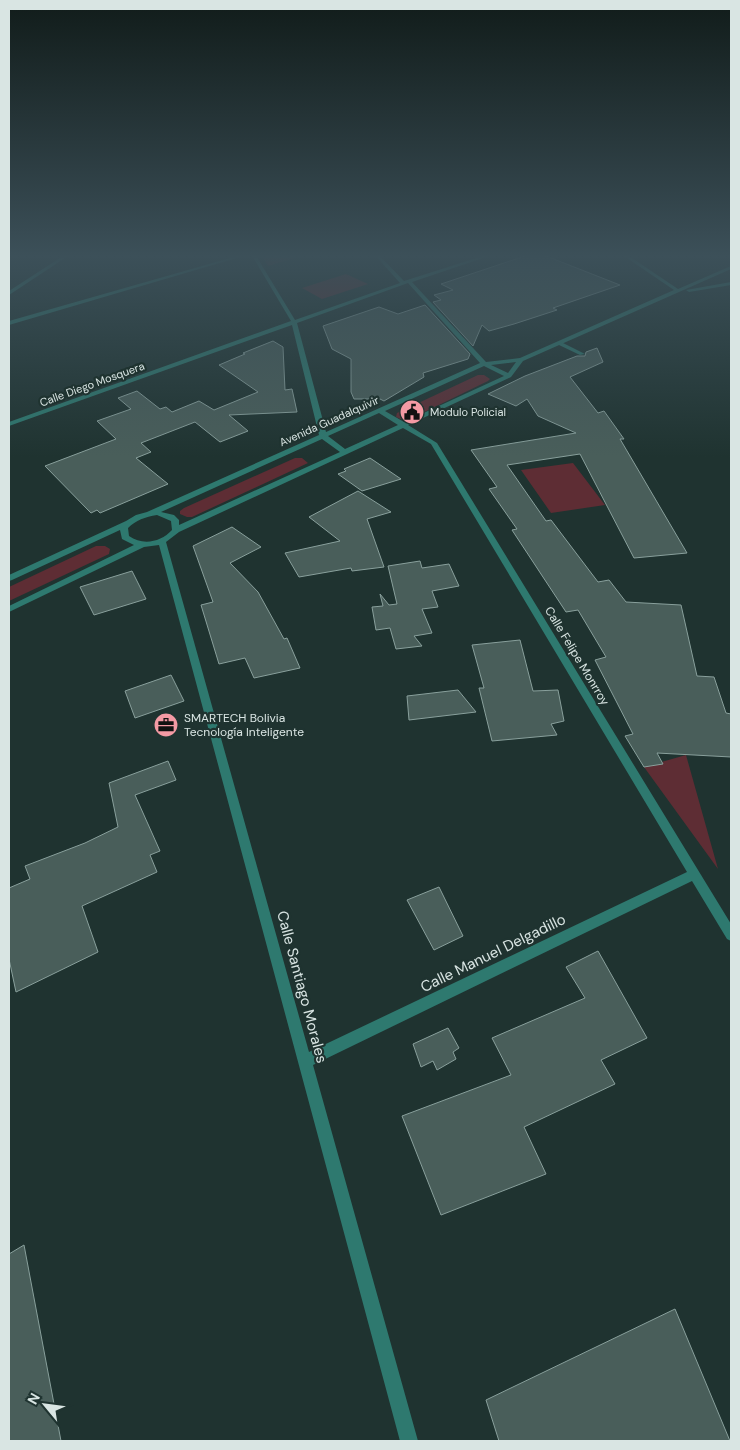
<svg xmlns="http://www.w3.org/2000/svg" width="740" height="1450" font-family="'DM Sans',sans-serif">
<rect width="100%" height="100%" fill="#1f3330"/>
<path fill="#5e2d34" d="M261,254H308L268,266Z
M346,274L368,284L322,299L302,288Z
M478,375H484L490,379L488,381L408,420H403L396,417L397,413Z
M295,458H302L308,463L192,517H187L180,514V511L184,508Z
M573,463L605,505L551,513L521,470Z
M96,546H105L110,549L109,554L9,601V587Z
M686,755L718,869L644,767Z"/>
<path fill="#495e5a" stroke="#89a09c" d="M531,254H541L620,285L553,308L557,310L514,324L489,331L482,325L473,346L433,302L441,300L434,295L453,290L441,284Z
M425,305L470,354L468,359L423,373L424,377L384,401L380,399H354L351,392V359L332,349L323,326L379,307L398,314Z
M273,341L283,347L285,390L292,389L297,412L229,415L248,431L220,442L195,422L141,443L151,452L136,458L168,484L100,513L97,510L91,513L45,466L116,439L97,421L131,409L118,398L137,391L160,409L166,407L172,412L199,401L214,410L258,392L219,365L245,354L243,353Z
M597,348L603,362L570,377L598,413L604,411L624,439H620L687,553L634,558L580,454L507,465L546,521L551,520L598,582L609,580L626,602L681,605L697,676L714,677L726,713L731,714V757L657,753L663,764L644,767L625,736L633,734L595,660L606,657L578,610L566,612L512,530L517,529L489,489L497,487L471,450L576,433L538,416L527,399L516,406L488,394L525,376L577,356H585L586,352Z
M370,458L401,479L362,491L338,474L346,471L344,469Z
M358,491L391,512L367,519L384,567L352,571L351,568L299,577L285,553L340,541L309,517Z
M232,527L261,547L230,563L258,592L284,639L287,638L300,668L254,678L245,658L219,664L201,605L213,602L193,546Z
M420,561L422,568L449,564L459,586L432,591L438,607L422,609L432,633L414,636L422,646L396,649L390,628L376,630L372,607L383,606L380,594L389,605L397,604L388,566Z
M132,571L146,599L94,615L80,587Z
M520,640L533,691L558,690L564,721L551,724L557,735L492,741L479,688H484L472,645Z
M171,675L184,701L135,718L125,691Z
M458,690L476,712L409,720L407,696Z
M168,761L176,780L135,795L160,851L150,855L157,872L82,906L98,952L16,992L9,959V888L30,879L25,866L85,843L118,827L109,783Z
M439,887L463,936L434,950L407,900Z
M598,951L647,1038L601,1060L615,1084L524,1127L546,1174L441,1215L402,1116L511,1075L492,1038L585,998L566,967Z
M448,1028L459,1048L453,1052L456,1059L437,1070L433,1061L421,1067L413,1044Z
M24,1245L61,1441H9V1254Z
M675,1309L730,1441H499L486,1400Z"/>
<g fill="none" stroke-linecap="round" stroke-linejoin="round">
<path fill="#2e796f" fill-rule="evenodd" d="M559,343H563L585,354L580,355L559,345Z"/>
<path fill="#2e796f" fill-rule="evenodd" d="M66,254H71L9,295V291Z
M244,254H250L9,325V321Z
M251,254H255L295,320L400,283L374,254H378L404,281L489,254H495L412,282L486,362L520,358L674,290L621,254H626L678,289L731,266V269L523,361L511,377L408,425L437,443L731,924V941L727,939L692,881L313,1065L418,1441H400L159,545L144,547L9,612V606L134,545L122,539L120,530L12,580L9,581V575L126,521L136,515L147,512L319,435L292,325L9,426V422L291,321ZM408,283L480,363L326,432L297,323ZM516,362L508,373L491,365ZM484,366L504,376L404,422L385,411ZM379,413L398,425L345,449L328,436ZM403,428L431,444L687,872L309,1052L166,542L179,532ZM322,439L340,452L179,525V520L174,515L161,512ZM157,515L171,521L172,530C161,542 143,546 129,536L128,528C136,520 145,517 157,515Z
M731,282V285L689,292L686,290Z"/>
</g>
<linearGradient id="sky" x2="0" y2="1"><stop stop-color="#111c1a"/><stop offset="0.56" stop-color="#3c5059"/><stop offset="1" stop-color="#3c5059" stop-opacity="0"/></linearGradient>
<rect width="740" height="457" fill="url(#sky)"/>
<defs>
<symbol id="civic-disc" viewBox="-11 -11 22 22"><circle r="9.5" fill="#f49aa4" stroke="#1f3330"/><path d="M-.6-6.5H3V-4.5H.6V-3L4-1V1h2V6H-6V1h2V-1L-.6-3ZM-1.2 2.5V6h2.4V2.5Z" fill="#111"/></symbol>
<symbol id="office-disc" viewBox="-11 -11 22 22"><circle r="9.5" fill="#f49aa4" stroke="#1f3330"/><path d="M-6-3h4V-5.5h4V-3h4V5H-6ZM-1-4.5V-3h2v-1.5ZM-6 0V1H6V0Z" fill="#111"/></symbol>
</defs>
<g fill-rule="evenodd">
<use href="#civic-disc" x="398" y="398" width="28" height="28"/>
<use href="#office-disc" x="152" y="711" width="28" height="28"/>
</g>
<g text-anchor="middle" stroke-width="4.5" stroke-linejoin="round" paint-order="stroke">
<g font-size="11" fill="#d9e5e3" stroke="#1f3330">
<text transform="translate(92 384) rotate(-20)" y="4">Calle Diego Mosquera</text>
<text transform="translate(329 421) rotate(-24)" y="4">Avenida Guadalquivir</text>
</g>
<g font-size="11" fill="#d9e5e3" stroke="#1f3330" text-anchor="start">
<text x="430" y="416">Modulo Policial</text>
</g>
<g font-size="12" fill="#d9e5e3" stroke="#1f3330">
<text transform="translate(577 656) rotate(59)" y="4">Calle Felipe Monrroy</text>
</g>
<g font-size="12" fill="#d9e5e3" stroke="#1f3330" text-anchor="start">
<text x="184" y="722">SMARTECH Bolivia<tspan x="184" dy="14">Tecnología Inteligente</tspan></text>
</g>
<g font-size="15" fill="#d9e5e3" stroke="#1f3330">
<text transform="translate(493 953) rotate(-26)" y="5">Calle Manuel Delgadillo</text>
<text transform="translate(302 987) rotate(75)" y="5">Calle Santiago Morales</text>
</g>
</g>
<rect width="740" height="1450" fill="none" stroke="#d9e5e3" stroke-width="20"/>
<g transform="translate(45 1405) rotate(299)" stroke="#1f3330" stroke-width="4" paint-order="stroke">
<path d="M0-4L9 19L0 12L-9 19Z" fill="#d9e5e3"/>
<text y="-8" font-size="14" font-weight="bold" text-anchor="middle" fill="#d9e5e3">N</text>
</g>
</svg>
